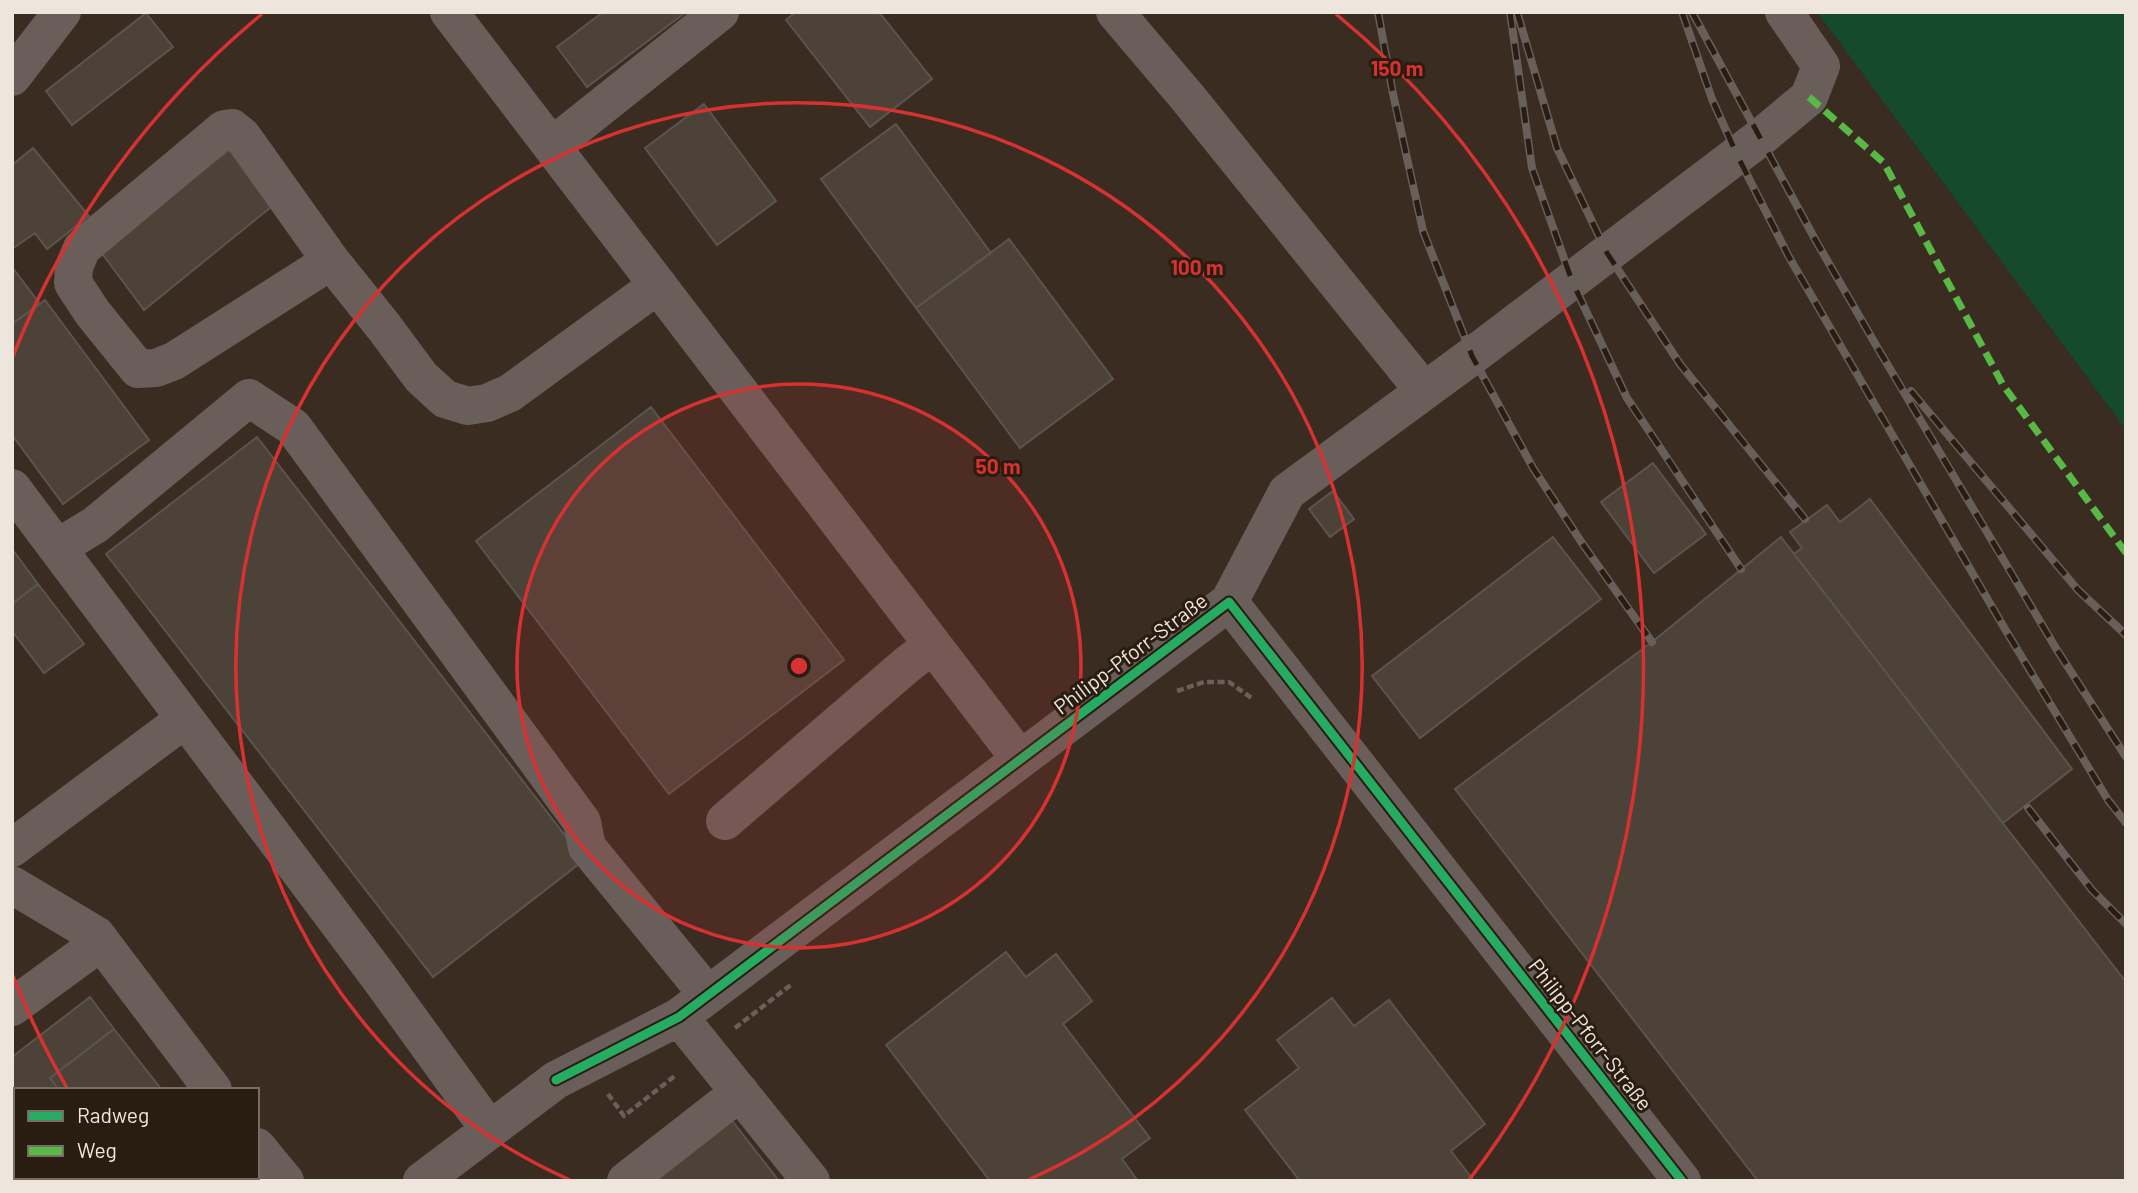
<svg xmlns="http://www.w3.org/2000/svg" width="2138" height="1193" font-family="Barlow,sans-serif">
<rect width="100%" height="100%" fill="#2d2620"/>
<path fill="#3a2c21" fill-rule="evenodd" d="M12,12H1817L2126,430V1181H12ZM16,1090H257V1177H16Z"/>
<path fill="#154b2c" d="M1817,12H2126V430Z"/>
<path fill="#4d4238" stroke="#5b544f" stroke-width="2" d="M603,12H686L587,87L557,47Z
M796,12H879L932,79L870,127L786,20Z
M146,13L173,47L72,125L46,91Z
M704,104L776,201L717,245L645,148Z
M896,124L991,253L916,308L821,179Z
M33,148L89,216L47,249L35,233L12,249V165Z
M230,149L271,207L144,310L101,252Z
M1009,239L1113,379L1020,448L916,308Z
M12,267L40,304L12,324Z
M45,300L149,440L63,504L12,435V324Z
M651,407L844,660L669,794L476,541Z
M257,437L584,860L433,977L106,554Z
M1653,463L1706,534L1654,573L1601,502Z
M1333,491L1354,519L1330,537L1309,509Z
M1870,499L2072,769L2003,823L1794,554L1802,548L1790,532L1827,505L1840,522Z
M1553,537L1601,599L1420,738L1372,676Z
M1781,537L2126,982V1181H1758L1455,789L1652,642Z
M12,549L38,584L12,604Z
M38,584L84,644L44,673L12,631V604Z
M1006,952L1026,977L1056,954L1092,1001L1063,1024L1150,1138L1122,1159L1138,1181H990L886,1045Z
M90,997L114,1029L50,1078L59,1090H16V1177H127L129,1181H12V1057Z
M1332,998L1354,1026L1389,1000L1485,1124L1451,1151L1474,1181H1300L1245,1110L1299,1068L1277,1040Z
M114,1029L162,1090H59L50,1078Z
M730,1118L779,1181H650Z"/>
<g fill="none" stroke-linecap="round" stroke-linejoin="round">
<path stroke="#69605c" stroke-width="4.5" stroke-dasharray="7 3.5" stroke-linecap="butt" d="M1177,691L1204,682H1229L1253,699
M735,1028L792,984
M608,1094L624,1116L676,1075"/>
<path stroke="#6a5e5b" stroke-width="38" d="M449,12L1020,759
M1115,12L1188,98L1424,391
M12,77L62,12
M552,146L720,12
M331,261L242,136L232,128L224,129L82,248L74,267L73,283L92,312L138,369L156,368L174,361L331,261L384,327L421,377L445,399L468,406L487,403L510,393L658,285
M12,488L379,977L489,1129
M57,548L95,525L249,398L293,427L582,822L587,847L708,995
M1229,602L1287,492L1472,356L1761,137L1809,97L1821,66L1784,12
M725,821L909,663L933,645
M12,848L185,719
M12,885L96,935L213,1090
M12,1007L101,942
M679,1017L811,1181
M257,1147L285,1181
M422,1181L556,1080L679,1017L1229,602L1682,1181
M626,1181L740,1092"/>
<defs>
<path id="rail" d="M1378,12L1393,94L1423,231L1472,356L1533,468L1582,543L1652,642
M1510,12L1532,168L1572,281L1627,398L1741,569
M1517,12L1557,148L1607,253L1680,364L1805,519
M1682,12L1712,99L1737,155L1789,257L2002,624L2108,800L2126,823
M1692,12L1816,241L1880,352L2057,650L2126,757
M1911,391L2078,590L2126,635
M2028,808L2092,890L2126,924"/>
</defs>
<use href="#rail" stroke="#685f5a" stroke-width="8"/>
<use href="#rail" stroke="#291c10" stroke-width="5" stroke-dasharray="16" stroke-linecap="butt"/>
<path stroke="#58b947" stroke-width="7" stroke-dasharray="14 7" stroke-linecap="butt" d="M1809,97L1884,163L2003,385L2126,553"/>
<defs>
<path id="cycleway" d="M556,1080L679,1017L1229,602L1682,1181"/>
</defs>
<use href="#cycleway" stroke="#291c10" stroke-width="13"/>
<use href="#cycleway" stroke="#26ab63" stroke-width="9"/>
</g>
<circle cx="799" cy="666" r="282" fill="#d73231" fill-opacity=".12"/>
<g fill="none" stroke="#d73231" stroke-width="3.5">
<circle cx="799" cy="666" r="282"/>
<path d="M570 1180A563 563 0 1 1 1028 1180"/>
<path d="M67 1088A845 845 0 0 1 13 976M13 356A845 845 0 0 1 262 14M1336 14A845 845 0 0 1 1469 1180"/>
</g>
<g text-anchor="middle" stroke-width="6" stroke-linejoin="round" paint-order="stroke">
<g font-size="21" fill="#eee6dd" stroke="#291c10">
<text transform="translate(1131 654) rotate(-37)" y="7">Philipp-Pforr-Straße</text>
<text transform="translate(1590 1035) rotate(52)" y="7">Philipp-Pforr-Straße</text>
</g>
</g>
<circle cx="799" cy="666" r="10" fill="#d73231" stroke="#291c10" stroke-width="3.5"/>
<g font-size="21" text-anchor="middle" font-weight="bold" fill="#d73231" stroke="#291c10" stroke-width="6" stroke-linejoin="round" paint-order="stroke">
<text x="1397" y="76">150 m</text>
<text x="1197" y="275">100 m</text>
<text x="998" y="474">50 m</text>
</g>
<rect width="2138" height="1193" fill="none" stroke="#eee6dd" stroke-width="28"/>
<rect x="14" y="1088" width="245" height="91" fill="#291c10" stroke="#786d62" stroke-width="2"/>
<rect x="28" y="1111" width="35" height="10" fill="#26ab63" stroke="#786d62" stroke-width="2"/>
<text x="77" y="1123" font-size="21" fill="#eee6dd">Radweg</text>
<rect x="28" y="1146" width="35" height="10" fill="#58b947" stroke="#786d62" stroke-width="2"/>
<text x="77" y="1158" font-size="21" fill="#eee6dd">Weg</text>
</svg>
